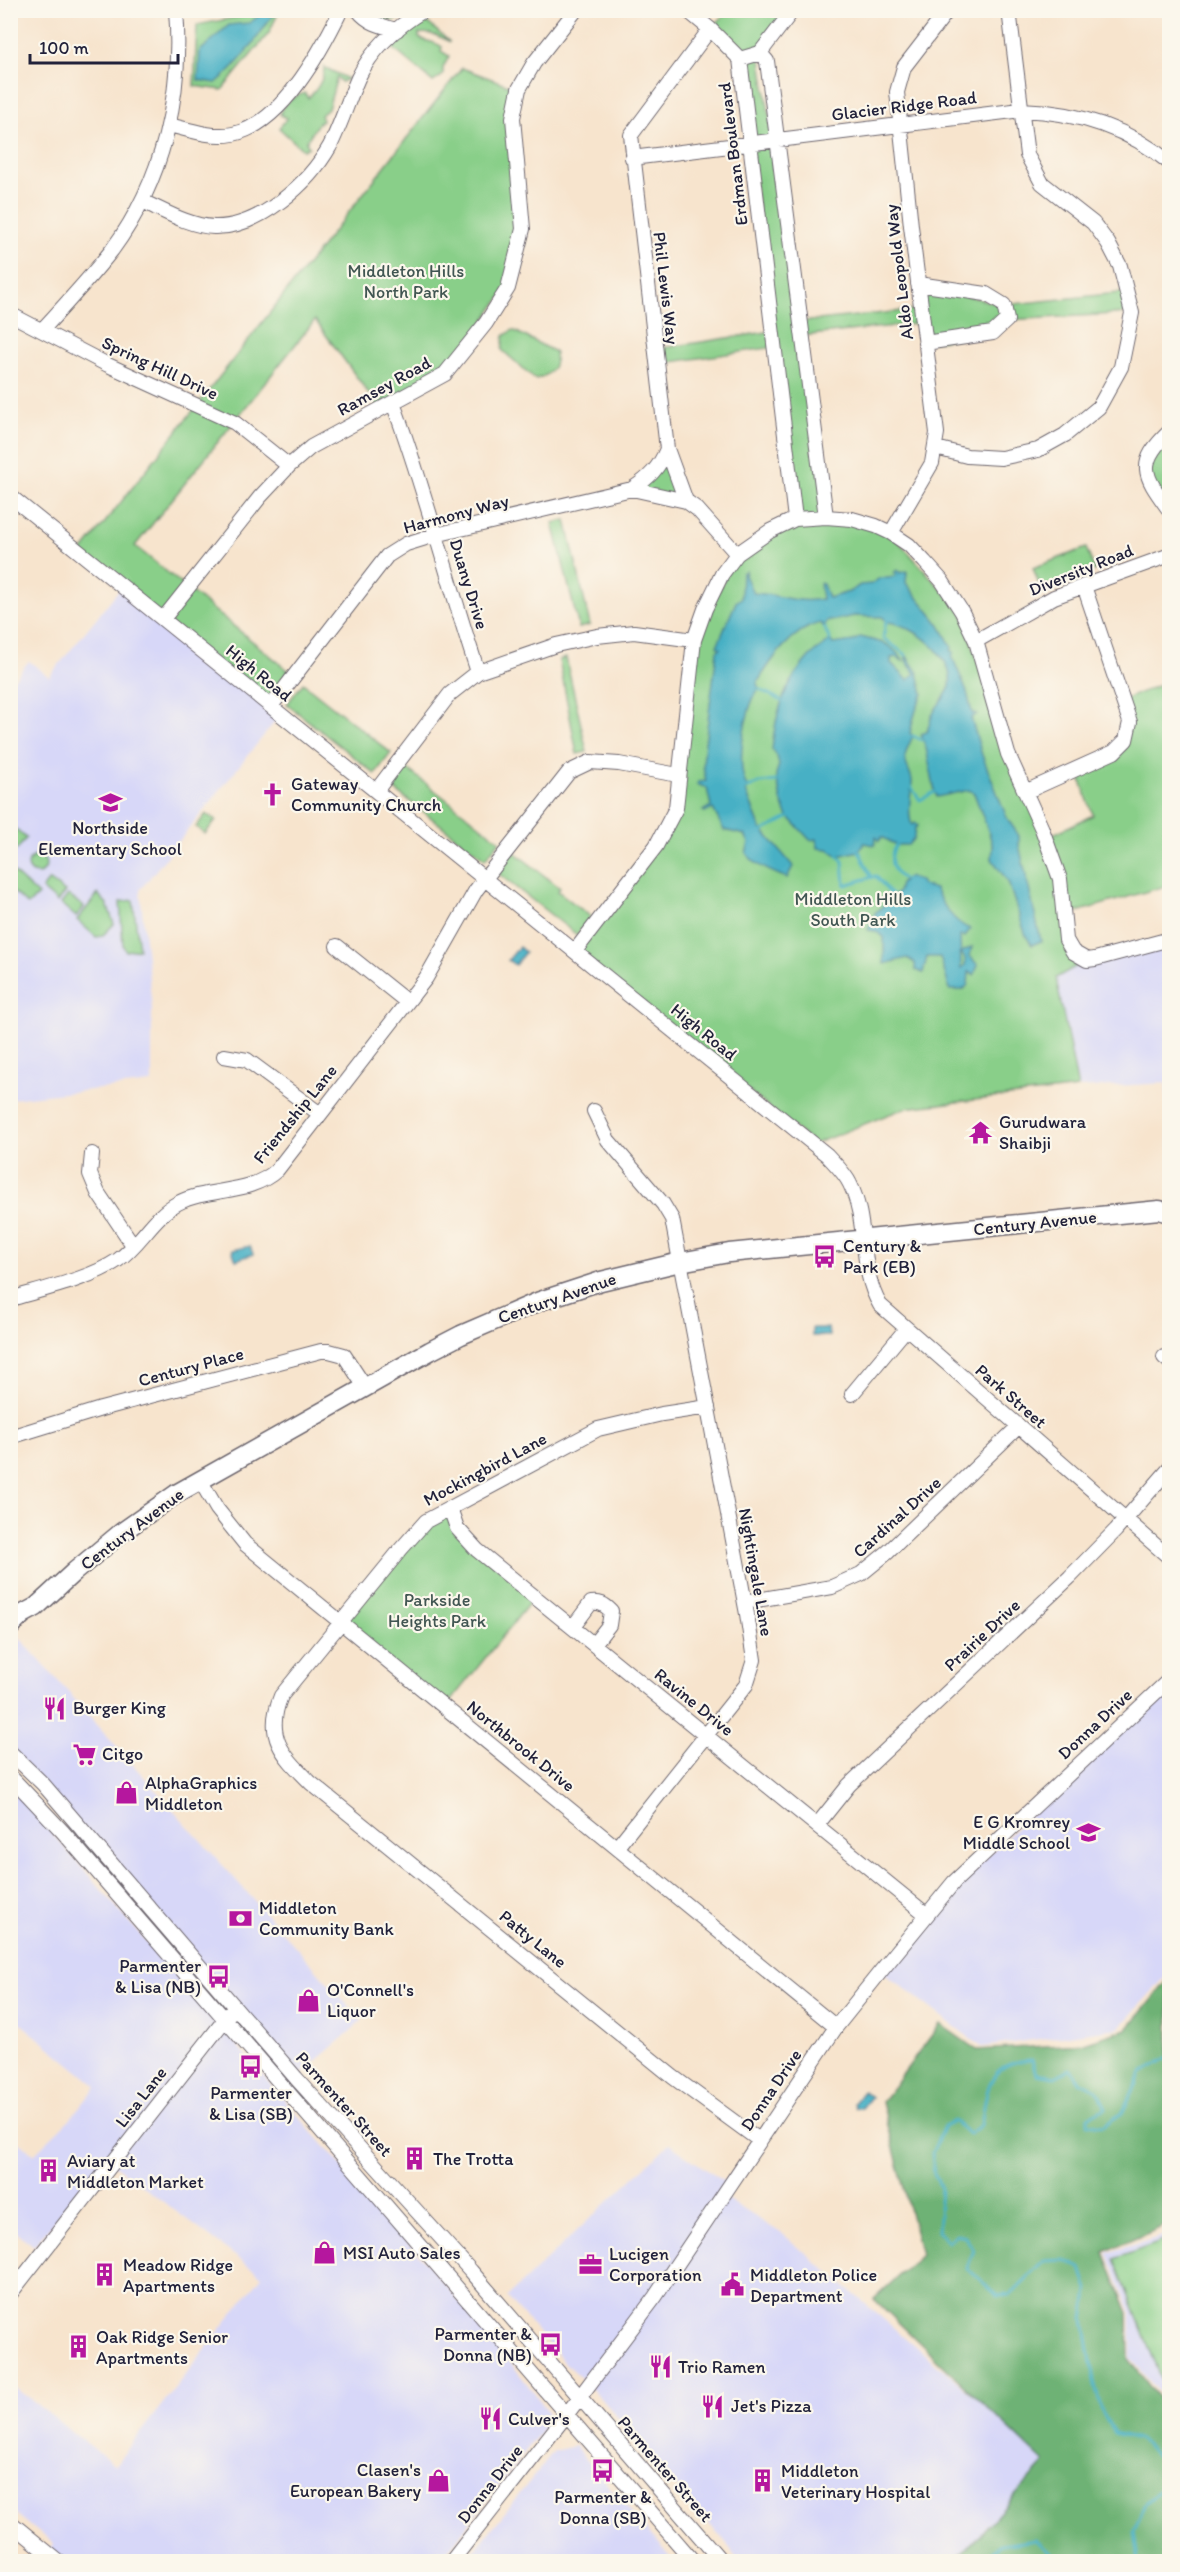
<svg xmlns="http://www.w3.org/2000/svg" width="1180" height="2572" font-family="Itim,sans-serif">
<rect width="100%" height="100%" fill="#fbf7ec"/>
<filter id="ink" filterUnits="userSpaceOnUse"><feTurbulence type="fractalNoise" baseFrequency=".0167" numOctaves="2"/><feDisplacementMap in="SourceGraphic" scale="12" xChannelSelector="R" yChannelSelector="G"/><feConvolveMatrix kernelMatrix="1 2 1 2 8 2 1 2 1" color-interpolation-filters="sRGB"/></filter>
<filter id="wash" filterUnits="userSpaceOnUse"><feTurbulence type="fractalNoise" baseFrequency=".008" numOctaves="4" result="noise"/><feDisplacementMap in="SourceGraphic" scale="24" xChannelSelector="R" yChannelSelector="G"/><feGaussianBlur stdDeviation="1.35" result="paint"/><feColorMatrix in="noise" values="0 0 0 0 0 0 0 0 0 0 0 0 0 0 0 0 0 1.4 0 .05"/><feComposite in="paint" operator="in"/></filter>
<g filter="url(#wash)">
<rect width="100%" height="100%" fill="#f7e4cd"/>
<path fill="#d7d7f8" d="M122,586L281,714L140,890L152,1008V1083L11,1099L10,684L29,661L49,677Z
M1169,939V1152L1166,1083L1079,1088L1056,978L1087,960Z
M17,1635L362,2021L296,2078L11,1752L10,1643Z
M1169,1679V1973L1119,2028L982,2047L881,1971L927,1915Z
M11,1786L489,2335L548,2411V2421L542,2430L440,2561H40L53,2544L11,2510L10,2384L115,2465L262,2276L105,2158L34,2246L11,2228V2140L12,2138L34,2154L71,2118L97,2086L20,2023L11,2034Z
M669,2144L729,2185L722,2196L784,2235L1056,2465L955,2561H741L601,2398L565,2363L507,2297Z
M1169,2234V2405L1131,2358V2313L1107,2253Z
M575,2446L673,2561H466L554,2451Z"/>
<path fill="#89cf89" stroke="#567862" stroke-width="1.5" d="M252,11H279L269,33L222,90L194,86L197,25L243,16Z
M361,11H412C390,27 385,21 361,11Z
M729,11H786L760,53L800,322L921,309L918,284L1004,305L1128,292L1132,313L1007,320L993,333L925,343L922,323L802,336L826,517L891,533L962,612L1008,754L1045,838L1093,815L1077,770L1126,740L1123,700L1169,681V885L1063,916L1066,940L1087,960L1056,978L1078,1088L905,1108L814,1144L575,951L676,808L694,640L737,554L795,518L775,347L658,364L656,349L773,331L740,59L710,29Z
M421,17L450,42C441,37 429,31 419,34V38C427,42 435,41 442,47L441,51L449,56L443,68V75L433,82L387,43Z
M324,67L348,79L341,82L337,77L328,109L321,115L322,121L318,123L306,142L309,147L303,150L279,128L287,118L280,115C283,103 294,96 305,93L308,98C318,89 324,80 324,67Z
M462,68L519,89L513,118L523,229L508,288L445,374L380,409L315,320L135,546L294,675L271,706L81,553Z
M513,330L555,352C557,368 550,376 535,379L502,350L504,336Z
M1169,431V511L1148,481L1152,450Z
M667,449L686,501L632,489Z
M566,520L590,625L579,628L553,523Z
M1086,548L1095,570L1041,590L1033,568Z
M566,658L587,752L577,754L559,660Z
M303,683L391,753L375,774L287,704Z
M406,768L500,841L485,859L391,787Z
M206,814L216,820L205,834L196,827Z
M13,827L26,838L17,850L11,845V831Z
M513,851L560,888L558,891L591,917L577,935L496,872Z
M28 865a9 9 0 1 1 18 0a9 9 0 1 1-18 0Z
M11,870L38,895L28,905L11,890Z
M49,880L65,892L57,902L42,889Z
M98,894L107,904L114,924L102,936L96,937L77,920Z
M68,895L84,907L76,917L61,904Z
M133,900L139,949L126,951L123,946L120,902Z
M450,1508L457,1528L535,1596L445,1708L341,1624L401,1549Z
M1169,2239H1170L1169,2398L1114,2259Z"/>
<path fill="#6eb275" stroke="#486a58" stroke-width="1.5" d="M1169,1979V2224L1104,2252L1128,2313L1129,2359L1169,2412V2556L1165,2562L955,2561L1045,2463L874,2299L921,2255L882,2102L940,2024L977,2050L1081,2044L1127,2029Z"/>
<path fill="#47b0c5" stroke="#346980" stroke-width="1.5" d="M266,11H275C259,36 240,64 216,83L198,80L200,51L229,25L249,23Z
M897,570L900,573L907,571L906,583L939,624L952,647L951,651L954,652L952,656L967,692L972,713L977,714L971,718L982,755L1007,818L1019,836V845L1041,941L1032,945L1026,936L1008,882L992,859L993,847L989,833L974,793L969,790L937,797L935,792L926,748L921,734L927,732C929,726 930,719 933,714C937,704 947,697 950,686C955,656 912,623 886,622L883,617L854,616L826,622L824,627L820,623C791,630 772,659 757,683L759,689C745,705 734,770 748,788L746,791L760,827L793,866L787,878C773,872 756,867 746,853L749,843L745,835L724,830L713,809L705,812L703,811L711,806L707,788L697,784L698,782L706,781L703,766L704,751L717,651L720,648L717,646L736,602L741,598L742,573L746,571L745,575L753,593C780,594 794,604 822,599L820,583L823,584L828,598L849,592L860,585L871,584L880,578H889L897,575L894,573Z
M860,637C883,643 889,641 904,662L897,657L891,658V663L908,680L915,674L906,660V655L918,673L923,694C916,705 913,720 910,733L913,736C910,743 905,751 905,759C906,767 912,774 912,782C911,794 907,814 912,825L915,823L918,826L915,828L914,838L908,845H896L882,837L879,841L876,837L875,845L864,843L859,851L838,856L828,849L818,848L817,839L810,840L787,815L781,800L776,774L779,765L777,756L772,750C775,715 784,684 808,658C814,651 823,648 830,640L833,644L854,641Z
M908,877L920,881L922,885L935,889C943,905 953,922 970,929L965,937L960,935L961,968L965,965V959L961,952L972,947L969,956L978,965L974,975L969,972L968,985L963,990H950L940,957H927L923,973L915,970V963L907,958L884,964V937L875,931L868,930L875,913L898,892L900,884Z
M519,947L525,952L515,965L508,960Z
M250,1246L253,1254L236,1260L232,1250Z
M812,1328H828L829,1336H812Z
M863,2091L871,2097L862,2108H856L854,2103Z"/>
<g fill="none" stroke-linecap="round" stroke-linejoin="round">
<path stroke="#47b0c5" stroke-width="3" d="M886,622L883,638L906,655
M824,627L830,640
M759,689L782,701
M913,736L922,740
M911,787L920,800L935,792
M748,788L760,783L777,781
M763,831L790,817
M896,845C888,858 891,873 905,880
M859,851L871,876
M838,856L843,861L845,885L876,876L892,896
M982,2562L1001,2545L1036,2540L1060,2562
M1138,2562L1134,2531L1145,2503L1167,2485L1164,2462L1138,2439L1114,2433L1102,2412L1094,2381L1084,2320L1088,2290L1081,2268L1064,2260L1044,2261L1010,2295L998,2296L967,2268L974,2250L965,2237L956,2235L948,2242L938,2231L941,2188L934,2174L932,2153L944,2126L954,2121L969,2134L981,2125C987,2090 987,2061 1032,2060L1036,2074L1055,2077L1070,2069L1081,2082L1097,2090L1106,2108L1088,2117V2124L1103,2126L1122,2113L1142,2073L1167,2058L1170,2060"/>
</g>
</g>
<g filter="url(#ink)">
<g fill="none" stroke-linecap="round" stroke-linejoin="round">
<defs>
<path id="minor" d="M358,10C368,23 381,26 397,30
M687,10L710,29L740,59
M710,29L631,135L667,449L686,501L697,509L737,554
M760,53L740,59L795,519
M760,53L767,61L826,517
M760,53L793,10
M169,125C189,130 212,138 233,134C282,124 321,51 341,10
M632,158L1021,110C1076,112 1127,127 1170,163
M142,201C164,211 189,226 214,227C260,228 309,183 330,146C341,124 348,101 358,78C372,49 396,27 424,10
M918,284L986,294L1004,305L1007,320L993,333L925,343
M10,314L108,365L235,423L289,466
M42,330C66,304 90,278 112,250C163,181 183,95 176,10
M393,403C426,491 448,583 478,672
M1170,431C1134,465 1145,476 1170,511
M936,448L967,456L1001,458L1038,450L1065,435L1099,407L1121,367L1132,313L1120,266L1108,243L1093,223L1042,183L1027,155L1009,10
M632,489C649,478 659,468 667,449
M10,496L827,1155C835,1164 845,1173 850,1184C869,1222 858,1267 880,1305L1170,1558
M891,533L932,463L937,433L911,226L897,92L904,67L948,10
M163,619L260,497L289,466L311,447L445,374L486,323L508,288L523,229L513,118L519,89L534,63L576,10
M976,641L1054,597L1170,555
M271,706L387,556L406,544L435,535L632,489L686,501
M376,791L450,694L478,672L556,645L597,636L634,632L694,640
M1025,792L1114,752L1126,740L1130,722L1084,586
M337,946L407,1002
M575,951L656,846L676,808L694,640L705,609L722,574L737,554L770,531L795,519L826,517L852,519L876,526L891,533L909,545L925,562L942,581L962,612L976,641L1008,754L1042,829L1060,879L1066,940L1073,952L1087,960L1095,959L1170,939
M224,1056L247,1060L320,1114
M594,1111L608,1140L663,1204L672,1219L747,1614L754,1660L746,1685L617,1847
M92,1154L90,1174L98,1193L133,1245
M10,1299C44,1289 90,1279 118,1260C141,1244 153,1216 178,1203C209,1187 250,1195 277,1170L426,978L476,890L569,772L590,762L619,764L678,775
M1164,1357L1170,1362
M852,1394L906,1329
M708,1407L662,1414L598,1429L426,1521L401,1549L281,1696C264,1737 283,1755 311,1783L673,2077L759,2140
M10,1437L101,1409L321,1351H329L344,1355L365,1387
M200,1480L217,1509L245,1544L836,2027
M450,1508L457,1528L477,1550L927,1915
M745,1602L832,1587L861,1574L888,1552L1018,1427
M573,1627L591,1603C600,1602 604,1604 611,1611L609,1625L594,1644
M10,1752L43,1784L296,2078L471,2271L722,2562
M10,1776L63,1832L694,2562
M817,1825L849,1785L1070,1577L1116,1530L1170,1468
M10,2294L230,2013
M10,2522L59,2562
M451,2562L567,2414L655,2297L836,2027L881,1971L954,1882L1170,1679"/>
<path id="major" d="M10,1627L23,1614L36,1607L74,1572L122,1532L176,1494L430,1351L461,1335L540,1301L601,1281L680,1262L729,1253L1159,1210L1170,1213"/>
</defs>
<use href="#minor" stroke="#6d666e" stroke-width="16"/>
<use href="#major" stroke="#6d666e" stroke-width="21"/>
<use href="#minor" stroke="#fff" stroke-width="14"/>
<use href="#major" stroke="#fff" stroke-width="18"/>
</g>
</g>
<defs>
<symbol id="church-bare" viewBox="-9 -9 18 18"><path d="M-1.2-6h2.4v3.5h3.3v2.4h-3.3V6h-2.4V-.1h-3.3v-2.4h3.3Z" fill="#b5179e" stroke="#fbf7ec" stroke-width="2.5" paint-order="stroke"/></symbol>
<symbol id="school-bare" viewBox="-9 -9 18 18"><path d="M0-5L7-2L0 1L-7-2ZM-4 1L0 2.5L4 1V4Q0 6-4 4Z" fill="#b5179e" stroke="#fbf7ec" stroke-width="2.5" paint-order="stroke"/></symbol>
<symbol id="temple-bare" viewBox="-9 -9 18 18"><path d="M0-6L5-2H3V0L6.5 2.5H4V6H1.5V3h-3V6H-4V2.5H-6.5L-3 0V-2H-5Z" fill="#b5179e" stroke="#fbf7ec" stroke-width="2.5" paint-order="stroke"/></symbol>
<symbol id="bus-bare" viewBox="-9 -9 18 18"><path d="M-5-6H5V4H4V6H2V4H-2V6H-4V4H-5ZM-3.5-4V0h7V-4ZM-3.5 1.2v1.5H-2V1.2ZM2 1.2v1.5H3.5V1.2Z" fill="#b5179e" stroke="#fbf7ec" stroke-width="2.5" paint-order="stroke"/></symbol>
<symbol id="restaurant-bare" viewBox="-9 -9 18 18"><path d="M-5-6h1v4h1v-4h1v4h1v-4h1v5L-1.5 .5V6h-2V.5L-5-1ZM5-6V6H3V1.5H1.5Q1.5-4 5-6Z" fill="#b5179e" stroke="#fbf7ec" stroke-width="2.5" paint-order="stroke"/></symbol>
<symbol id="supermarket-bare" viewBox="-9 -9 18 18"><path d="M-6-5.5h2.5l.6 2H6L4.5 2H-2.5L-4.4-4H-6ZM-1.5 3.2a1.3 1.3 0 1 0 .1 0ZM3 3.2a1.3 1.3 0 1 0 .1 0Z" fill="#b5179e" stroke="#fbf7ec" stroke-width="2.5" paint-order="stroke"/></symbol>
<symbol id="shop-bare" viewBox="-9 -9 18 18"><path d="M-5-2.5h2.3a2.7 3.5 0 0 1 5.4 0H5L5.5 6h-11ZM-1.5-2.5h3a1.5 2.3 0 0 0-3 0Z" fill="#b5179e" stroke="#fbf7ec" stroke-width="2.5" paint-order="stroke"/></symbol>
<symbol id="bank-bare" viewBox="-9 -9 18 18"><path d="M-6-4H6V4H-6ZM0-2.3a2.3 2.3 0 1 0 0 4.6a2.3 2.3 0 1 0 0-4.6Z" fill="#b5179e" stroke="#fbf7ec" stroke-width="2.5" paint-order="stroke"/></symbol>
<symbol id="building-bare" viewBox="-9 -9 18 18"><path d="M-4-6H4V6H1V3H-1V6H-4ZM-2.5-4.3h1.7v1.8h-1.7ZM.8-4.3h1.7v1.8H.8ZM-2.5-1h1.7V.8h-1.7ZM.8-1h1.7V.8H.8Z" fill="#b5179e" stroke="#fbf7ec" stroke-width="2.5" paint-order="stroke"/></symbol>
<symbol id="office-bare" viewBox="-9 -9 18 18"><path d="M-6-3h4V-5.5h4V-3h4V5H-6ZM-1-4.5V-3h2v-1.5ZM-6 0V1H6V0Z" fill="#b5179e" stroke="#fbf7ec" stroke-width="2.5" paint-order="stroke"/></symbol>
<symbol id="civic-bare" viewBox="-9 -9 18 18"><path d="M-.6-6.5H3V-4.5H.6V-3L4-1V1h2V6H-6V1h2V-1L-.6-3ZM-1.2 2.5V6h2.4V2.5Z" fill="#b5179e" stroke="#fbf7ec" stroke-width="2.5" paint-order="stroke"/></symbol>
</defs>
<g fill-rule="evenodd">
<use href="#church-bare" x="256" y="778" width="33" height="33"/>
<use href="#school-bare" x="94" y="786" width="33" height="33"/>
<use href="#temple-bare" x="964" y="1116" width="33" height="33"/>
<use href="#bus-bare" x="808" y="1240" width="33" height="33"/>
<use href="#restaurant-bare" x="38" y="1692" width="33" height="33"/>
<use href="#supermarket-bare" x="68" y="1738" width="33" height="33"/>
<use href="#shop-bare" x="110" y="1776" width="33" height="33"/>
<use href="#school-bare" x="1072" y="1816" width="33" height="33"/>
<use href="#bank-bare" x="224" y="1902" width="33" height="33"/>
<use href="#bus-bare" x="202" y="1960" width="33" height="33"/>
<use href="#shop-bare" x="292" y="1984" width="33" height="33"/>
<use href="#bus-bare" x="234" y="2050" width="33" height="33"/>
<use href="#building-bare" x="398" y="2142" width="33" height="33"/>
<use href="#building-bare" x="32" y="2154" width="33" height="33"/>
<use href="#shop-bare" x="308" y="2236" width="33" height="33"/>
<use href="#office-bare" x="574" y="2248" width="33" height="33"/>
<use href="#building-bare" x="88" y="2258" width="33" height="33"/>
<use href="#civic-bare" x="716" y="2268" width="33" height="33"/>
<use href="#bus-bare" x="534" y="2328" width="33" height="33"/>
<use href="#building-bare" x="62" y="2330" width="33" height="33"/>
<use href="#restaurant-bare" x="644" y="2350" width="33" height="33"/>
<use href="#restaurant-bare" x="696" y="2390" width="33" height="33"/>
<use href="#restaurant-bare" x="474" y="2402" width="33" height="33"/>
<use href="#bus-bare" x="586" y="2454" width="33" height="33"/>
<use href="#shop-bare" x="422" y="2464" width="33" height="33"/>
<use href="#building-bare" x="746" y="2464" width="33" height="33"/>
</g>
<g text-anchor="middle" stroke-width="4.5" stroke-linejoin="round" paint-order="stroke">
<g font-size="18" fill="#22223b" stroke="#fbf7ec">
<text transform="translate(904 106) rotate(-7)" y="6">Glacier Ridge Road</text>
<text transform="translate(733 154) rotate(-97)" y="6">Erdman Boulevard</text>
<text transform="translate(899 272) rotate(-97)" y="6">Aldo Leopold Way</text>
<text transform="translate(666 288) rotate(83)" y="6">Phil Lewis Way</text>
<text transform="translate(160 368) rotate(25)" y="6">Spring Hill Drive</text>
<text transform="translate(384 386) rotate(-29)" y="6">Ramsey Road</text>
<text transform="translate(456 514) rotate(-15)" y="6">Harmony Way</text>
<text transform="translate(1081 570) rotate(-22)" y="6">Diversity Road</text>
<text transform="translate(469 584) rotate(73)" y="6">Duany Drive</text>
<text transform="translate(259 673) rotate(39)" y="6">High Road</text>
<text transform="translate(704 1032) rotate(39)" y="6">High Road</text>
<text transform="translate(295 1114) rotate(-51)" y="6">Friendship Lane</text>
<text transform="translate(1035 1223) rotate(-6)" y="6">Century Avenue</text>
<text transform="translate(557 1298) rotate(-19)" y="6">Century Avenue</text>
<text transform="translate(191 1367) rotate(-15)" y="6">Century Place</text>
<text transform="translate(1011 1396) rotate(41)" y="6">Park Street</text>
<text transform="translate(485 1469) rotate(-28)" y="6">Mockingbird Lane</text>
<text transform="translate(897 1517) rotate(-42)" y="6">Cardinal Drive</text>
<text transform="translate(132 1529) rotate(-37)" y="6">Century Avenue</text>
<text transform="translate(756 1572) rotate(80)" y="6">Nightingale Lane</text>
<text transform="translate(982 1635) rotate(-43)" y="6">Prairie Drive</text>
<text transform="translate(694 1702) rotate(39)" y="6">Ravine Drive</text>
<text transform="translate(1095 1724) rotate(-43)" y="6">Donna Drive</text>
<text transform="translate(521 1746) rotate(39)" y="6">Northbrook Drive</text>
<text transform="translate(533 1939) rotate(39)" y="6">Patty Lane</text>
<text transform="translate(771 2090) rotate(-56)" y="6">Donna Drive</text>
<text transform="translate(141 2097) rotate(-52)" y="6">Lisa Lane</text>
<text transform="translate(344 2104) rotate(48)" y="6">Parmenter Street</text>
<text transform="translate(665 2469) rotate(49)" y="6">Parmenter Street</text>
<text transform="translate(490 2484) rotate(-52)" y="6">Donna Drive</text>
</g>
<g font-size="18" fill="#415652" stroke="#fbf7ec">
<text x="406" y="277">Middleton Hills<tspan x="406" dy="21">North Park</tspan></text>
<text x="853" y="905">Middleton Hills<tspan x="853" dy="21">South Park</tspan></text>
<text x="437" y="1606">Parkside<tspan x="437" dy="21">Heights Park</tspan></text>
</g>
<g font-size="18" fill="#22223b" stroke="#fbf7ec" text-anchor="start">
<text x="291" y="790">Gateway<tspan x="291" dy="21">Community Church</tspan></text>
<text x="110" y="834" text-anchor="middle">Northside<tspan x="110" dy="21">Elementary School</tspan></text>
<text x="999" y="1128">Gurudwara<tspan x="999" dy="21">Shaibji</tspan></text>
<text x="843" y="1252">Century &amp;<tspan x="843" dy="21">Park (EB)</tspan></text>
<text x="73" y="1714">Burger King</text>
<text x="102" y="1760">Citgo</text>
<text x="145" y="1789">AlphaGraphics<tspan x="145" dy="21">Middleton</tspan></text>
<text x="1070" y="1828" text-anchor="end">E G Kromrey<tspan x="1070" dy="21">Middle School</tspan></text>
<text x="259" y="1914">Middleton<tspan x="259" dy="21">Community Bank</tspan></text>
<text x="201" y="1972" text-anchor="end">Parmenter<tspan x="201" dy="21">&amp; Lisa (NB)</tspan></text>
<text x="327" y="1996">O'Connell's<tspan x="327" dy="21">Liquor</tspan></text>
<text x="251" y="2099" text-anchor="middle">Parmenter<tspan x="251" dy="21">&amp; Lisa (SB)</tspan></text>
<text x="433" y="2165">The Trotta</text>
<text x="67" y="2167">Aviary at<tspan x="67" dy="21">Middleton Market</tspan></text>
<text x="343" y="2259">MSI Auto Sales</text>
<text x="609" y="2260">Lucigen<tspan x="609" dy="21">Corporation</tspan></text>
<text x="123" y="2271">Meadow Ridge<tspan x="123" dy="21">Apartments</tspan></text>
<text x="750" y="2281">Middleton Police<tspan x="750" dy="21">Department</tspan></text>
<text x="532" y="2340" text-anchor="end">Parmenter &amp;<tspan x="532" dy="21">Donna (NB)</tspan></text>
<text x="96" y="2343">Oak Ridge Senior<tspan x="96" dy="21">Apartments</tspan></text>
<text x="678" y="2373">Trio Ramen</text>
<text x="731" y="2412">Jet's Pizza</text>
<text x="508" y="2425">Culver's</text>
<text x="421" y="2476" text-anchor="end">Clasen's<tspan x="421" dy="21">European Bakery</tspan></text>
<text x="781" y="2477">Middleton<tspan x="781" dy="21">Veterinary Hospital</tspan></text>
<text x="603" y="2503" text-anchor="middle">Parmenter &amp;<tspan x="603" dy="21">Donna (SB)</tspan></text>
</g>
</g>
<rect width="1180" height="2572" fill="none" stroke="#fbf7ec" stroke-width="36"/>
<path d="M30 54v9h148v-9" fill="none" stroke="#22223b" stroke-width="3"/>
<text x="39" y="54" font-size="18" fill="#22223b" stroke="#fbf7ec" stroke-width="4.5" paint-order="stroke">100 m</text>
</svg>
